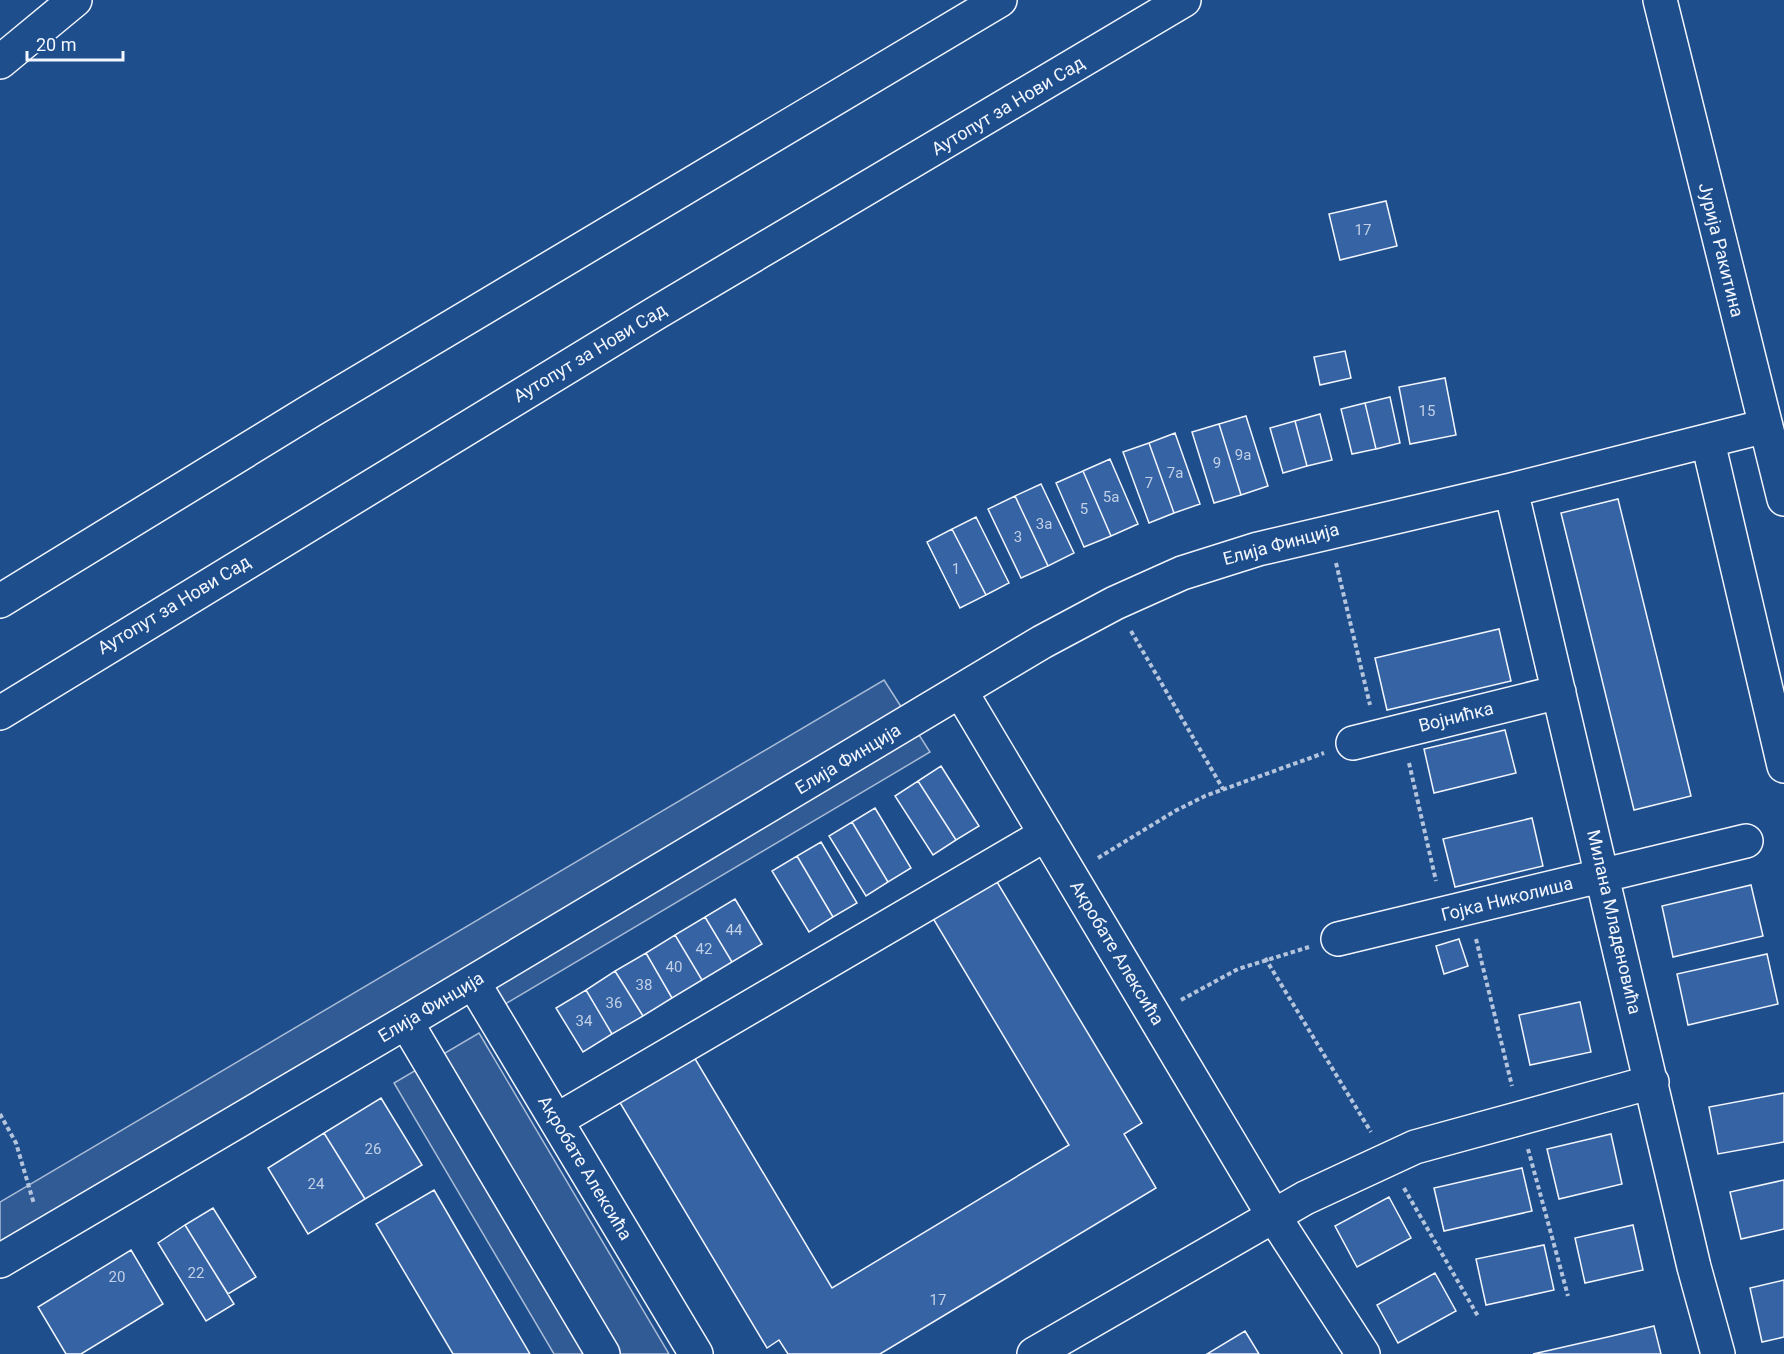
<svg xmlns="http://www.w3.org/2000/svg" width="1784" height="1354" font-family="Roboto,sans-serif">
<rect width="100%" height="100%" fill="#1f4e8c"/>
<path fill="#305b95" stroke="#a8bbd7" stroke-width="1.5" d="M884,680L930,752L490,1013L469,978L0,1255V1202Z
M479,1033L669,1354H554L394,1083Z"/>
<path fill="#3563a3" stroke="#f2f6ff" stroke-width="1.5" d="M1386,201L1397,246L1340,260L1329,214Z
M1345,351L1351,378L1320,385L1314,357Z
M1445,378L1456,435L1410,444L1399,387Z
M1390,397L1400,443L1376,449L1365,403Z
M1365,403L1376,449L1352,454L1341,409Z
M1320,414L1332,460L1307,466L1295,421Z
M1246,416L1268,486L1241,495L1219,424Z
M1295,421L1307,466L1283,473L1270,428Z
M1219,424L1241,495L1214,503L1192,432Z
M1175,433L1200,504L1174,513L1149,443Z
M1149,443L1174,513L1149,523L1123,452Z
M1110,459L1138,524L1111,536L1083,471Z
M1083,471L1111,536L1084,547L1056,483Z
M1041,484L1074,553L1048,566L1015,496Z
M1015,496L1048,566L1021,578L988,509Z
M1618,499L1691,796L1634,810L1561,513Z
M976,517L1009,583L986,595L952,529Z
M952,529L986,595L960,608L927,542Z
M1499,629L1511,681L1387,710L1375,658Z
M1505,730L1516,773L1434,793L1424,749Z
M941,766L979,826L956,840L918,781Z
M918,781L956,840L933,855L895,796Z
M875,808L911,868L888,882L852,822Z
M1532,818L1543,866L1455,887L1443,839Z
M852,822L888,882L866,896L829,836Z
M821,842L857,903L833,917L797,856Z
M797,856L833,917L809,932L772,871Z
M994,877L1142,1123L1124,1134L1156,1188L880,1354H788L779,1340L767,1348L619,1101L694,1057L832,1288L1069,1145L931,915Z
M1751,885L1763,936L1673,957L1662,906Z
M735,899L762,944L732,962L705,917Z
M705,917L732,962L702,980L675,935Z
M675,935L702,980L672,998L646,953Z
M1459,939L1468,966L1444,974L1436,946Z
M646,953L672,998L643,1016L615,971Z
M1767,954L1778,1004L1688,1025L1677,974Z
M615,971L643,1016L612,1034L586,990Z
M586,990L612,1034L583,1052L556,1008Z
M1580,1002L1591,1052L1530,1065L1519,1015Z
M1784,1093V1142L1718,1154L1709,1107Z
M381,1098L422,1165L365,1199L324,1133Z
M324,1133L365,1199L308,1234L268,1168Z
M1611,1134L1622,1184L1559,1199L1547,1149Z
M1522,1168L1532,1211L1444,1231L1434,1188Z
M1784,1180V1229L1741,1239L1730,1192Z
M434,1190L459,1233L530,1354H453L376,1224Z
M1389,1197L1411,1238L1357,1267L1335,1226Z
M213,1208L256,1277L228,1294L185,1225Z
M185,1225L234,1304L206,1321L158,1243Z
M1633,1225L1643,1270L1585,1283L1575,1238Z
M1544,1245L1554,1290L1486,1305L1476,1259Z
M131,1250L163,1304L81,1354H66L38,1307Z
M1435,1273L1456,1311L1398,1343L1377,1305Z
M1784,1280V1337L1762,1342L1750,1288Z
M1654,1326L1661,1354H1533L1612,1336Z
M1245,1331L1259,1354H1207Z"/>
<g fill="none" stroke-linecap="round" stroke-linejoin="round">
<defs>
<path id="minor" d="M1660,0L1784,499
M0,62L75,0
M1708,442L1784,766
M1511,490L1694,1267L1718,1354
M961,692L1273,1215L1363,1354
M1353,743L1559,692
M1338,939L1746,841
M473,982L696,1354
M406,1022L603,1354
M557,1120L1046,834
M0,1261L406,1022L1042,642L1115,603L1182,573L1258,549L1511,490L1766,426
M1034,1354L1305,1198L1415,1147L1652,1082"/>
<path id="major" d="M0,601L312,410L1000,0
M0,713L656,313L1184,0"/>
</defs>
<use href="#minor" stroke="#f2f6ff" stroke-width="36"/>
<use href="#major" stroke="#f2f6ff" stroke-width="36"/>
<path stroke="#b3c4dc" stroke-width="4" stroke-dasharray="4.5 3" stroke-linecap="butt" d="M1336,563L1370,705
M1131,631L1223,789
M1409,763L1436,881
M1098,858L1175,811L1205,796L1324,753
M1476,939L1512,1086
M1265,958L1371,1132
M1181,1000L1238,969L1309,947
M0,1114L16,1143L34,1204
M1528,1149L1568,1296
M1404,1188L1479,1318"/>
<use href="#minor" stroke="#1f4e8c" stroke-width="33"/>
<use href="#major" stroke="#1f4e8c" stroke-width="33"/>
</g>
<g text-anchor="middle" stroke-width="4.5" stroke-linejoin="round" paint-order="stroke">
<g font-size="15" fill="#c3d1e8">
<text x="1363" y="235">17</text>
<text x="1427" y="416">15</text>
<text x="1243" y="460">9a</text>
<text x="1217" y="468">9</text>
<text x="1175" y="478">7a</text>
<text x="1149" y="488">7</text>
<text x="1111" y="502">5a</text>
<text x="1084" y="514">5</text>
<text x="1044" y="529">3a</text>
<text x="1018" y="542">3</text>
<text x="956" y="574">1</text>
<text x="734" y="935">44</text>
<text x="704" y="954">42</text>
<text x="674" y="972">40</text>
<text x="644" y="990">38</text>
<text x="614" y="1008">36</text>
<text x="584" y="1026">34</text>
<text x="373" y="1154">26</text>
<text x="316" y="1189">24</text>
<text x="196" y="1278">22</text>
<text x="117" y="1282">20</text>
<text x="938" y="1305">17</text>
</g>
<g font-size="18" fill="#f2f6ff" stroke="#1f4e8c">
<text transform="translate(1008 106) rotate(-31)" y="6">Аутопут за Нови Сад</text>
<text transform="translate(1721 250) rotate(76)" y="6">Јурија Ракитина</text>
<text transform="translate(590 353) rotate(-31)" y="6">Аутопут за Нови Сад</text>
<text transform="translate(1281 544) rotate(-15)" y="6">Елија Финција</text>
<text transform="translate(174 605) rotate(-31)" y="6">Аутопут за Нови Сад</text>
<text transform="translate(1456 717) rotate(-14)" y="6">Војнићка</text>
<text transform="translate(848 759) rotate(-31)" y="6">Елија Финција</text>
<text transform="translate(1507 899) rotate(-14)" y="6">Гојка Николиша</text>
<text transform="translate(1614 922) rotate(77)" y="6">Милана Младеновића</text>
<text transform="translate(1117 953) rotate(59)" y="6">Акробате Алексића</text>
<text transform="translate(431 1007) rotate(-31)" y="6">Елија Финција</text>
<text transform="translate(585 1168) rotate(59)" y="6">Акробате Алексића</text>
</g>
</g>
<path d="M27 51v9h96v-9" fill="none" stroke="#f2f6ff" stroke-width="3"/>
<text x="36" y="51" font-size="18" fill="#f2f6ff" stroke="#1f4e8c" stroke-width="4.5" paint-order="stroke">20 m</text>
</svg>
